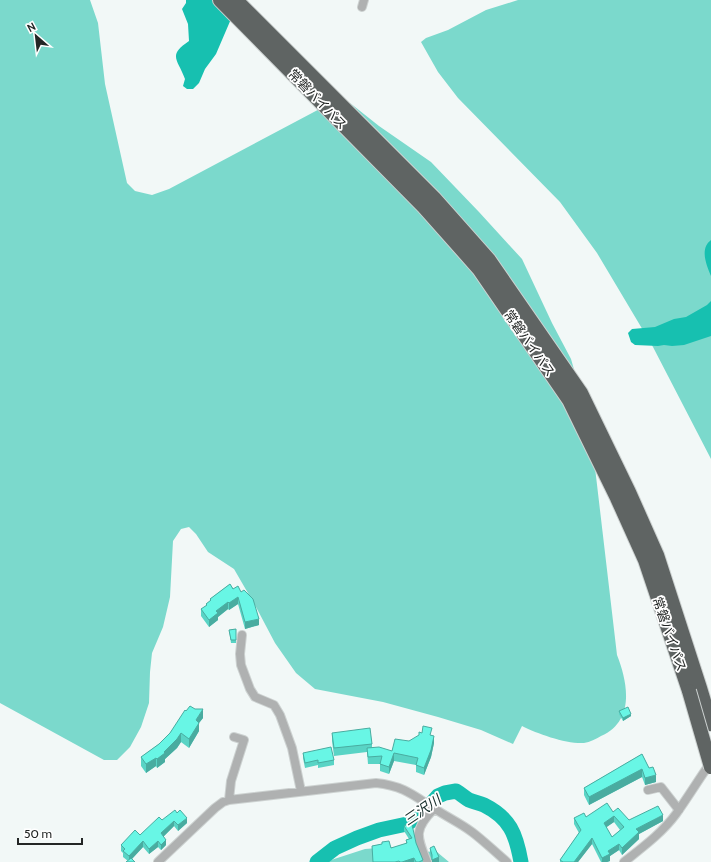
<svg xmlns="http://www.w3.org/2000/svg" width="711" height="862" font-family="Cabin,'Noto Sans JP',sans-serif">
<rect width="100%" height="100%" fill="#f2f8f7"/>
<path fill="#7bd9cc" d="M0,0H90L98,23L105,84L127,183L135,191L152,195L169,189L329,104L350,103L379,126L431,162L479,212L522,259L552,323L571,359L590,425L617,655C628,683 635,721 601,736C596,739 590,742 584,743C566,744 538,734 522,726L513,744L481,730L438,717L383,702L315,689L296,673L275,643L256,607L234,569L208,552L196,534L189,527L181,529L173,541L170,597L163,627L152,653L150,672L149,703L141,727L130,747L117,760H104L0,703Z
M518,0H711V459L653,347L597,253L560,202L458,98L438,72L421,42L426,38L448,30L486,10Z
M391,847L414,851L437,852L449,862H325L365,849Z"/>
<path fill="#17c0b0" d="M186,0H236L231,19L216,54L205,69L199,83L193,89H187L183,86L185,79C178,59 167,56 189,41L188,24L182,9L186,3Z
M711,240V276C707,266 699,249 711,240Z
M711,301V336L684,345L672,346L664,345L658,346L635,345L631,342L628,333L632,329L655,327L674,319L686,317L707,305Z"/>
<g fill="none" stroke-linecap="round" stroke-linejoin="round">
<path stroke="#17c0b0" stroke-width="15" d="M317,862L335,848L357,838L379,830L407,824L425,811L438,796L445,793L456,791C461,794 465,798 469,800C474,802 479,803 484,805C510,818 516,834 521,862"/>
<defs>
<path id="street" d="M362,7L364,0
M242,635L240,654L241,665L250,689L255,697L274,705L280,715L292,748L301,791
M648,790L661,787L679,810
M229,800L231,781L244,740L234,737
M158,862L215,808L223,802L229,800L376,783C404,786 413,795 435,809C447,817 460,823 472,832C484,841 495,852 507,862
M427,862C417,837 413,830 434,809
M624,862C643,847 662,833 676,814C688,797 699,779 711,762"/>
<path id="highway" d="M220,0L424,207L479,269L569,400L617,498L645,560L689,691
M236,0L434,198L489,260L581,393L629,492L657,555L700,688L711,724"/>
</defs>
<use href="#street" stroke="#cdd2d1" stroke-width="10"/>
<use href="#highway" stroke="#cdd2d1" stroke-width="16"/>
<use href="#street" stroke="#afb1b1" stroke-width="8"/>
<use href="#highway" stroke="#5f6463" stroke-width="14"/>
<defs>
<path id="highway-bridge" d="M689,691L711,767"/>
</defs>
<use href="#highway-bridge" stroke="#cdd2d1" stroke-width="16" stroke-linecap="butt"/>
<use href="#highway-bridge" stroke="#5f6463" stroke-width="14"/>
</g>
<path fill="#59d4c5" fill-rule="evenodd" d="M230,584L259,625L245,629L238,604L229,610L228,609L218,617V620L209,627L201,616V609L206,606V604L210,601V599Z
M236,629V643H231L229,630Z
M186,711L203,718L199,723V731L189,748L181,742L177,748L165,759V762L157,768L156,766L146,773L141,766V757L159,744L170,733Z
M619,711L631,716L623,721L619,714Z
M332,733L372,744V748L392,751L409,741L432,735L434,743L431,757L424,775L416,772V765L394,761L389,774L380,771V764H368L367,752L334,756L332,741Z
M303,753L334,760V765L318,768V765L305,768L303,758Z
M642,754L656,782L645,785L642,777L589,805L584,795V788Z
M613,812L629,820L663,821L639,834V839L622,855L619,850L610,856V861L607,862H601L592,844L578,862H560V860L579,833L574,824V818L586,817ZM614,822L620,830L612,837L606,827Z
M177,813L187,823L178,831L174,826L163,837L166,845L161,850L158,847L149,854L143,847L132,859L128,861L123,857V853L121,851V845L140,835L162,820Z
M404,826L416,843L423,862H373L372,846L382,844V842L391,848L406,844V840L409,839L404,831Z
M430,848L439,862H432V860L430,854Z"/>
<path fill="#49aca0" d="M238,597V604L229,610V603Z
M228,602V609L218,617V620L209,627V620L216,611Z
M259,619V625L245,629V622Z
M203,709V718L199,723V731L189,748V739L196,720Z
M631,714V716L623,721V718Z
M181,733V742L177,748L165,759V762L157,768V759Z
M434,736V743L431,757L424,775V768Z
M394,753V761L389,774V767Z
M156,758V766L146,773V764Z
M642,769V777L589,805V797Z
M656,775V782L645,785V778Z
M663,815V821L639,834V839L622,855V848L636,829Z
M614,816V822L604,829V823Z
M187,818V823L178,831V825Z
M174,821V826L161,839V833Z
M592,838V844L578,862H574Z
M166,840V845L161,850V845Z
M143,841V847L129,862V856Z
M158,841V847L149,854V849Z
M619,844V850L610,856V861L607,862H602V858L608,851Z
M439,857V862H432V860Z
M414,858V862H402Z"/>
<path fill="#68f6e5" stroke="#49aca0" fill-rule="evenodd" d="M230,584L233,589L238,586L241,592L244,590L253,599L259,619L245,622L238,597L229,603L228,602L216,611L218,613L209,620L201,609L207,605L206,604L211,600L210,599Z
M236,629V640H231L229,630Z
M190,706L195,709H203L196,720L199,723L189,739L181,733L177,739L164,752L165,753L157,759L156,758L146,764L141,757L159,744L170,733L185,710L186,711Z
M628,707L631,714L623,718L619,711Z
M423,726L432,728L430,735L434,736L431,750L424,768L416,765L418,758L394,753L389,767L380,764L382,756L368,757L367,748L379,747L392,751L395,739L409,741L419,735V732L422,733Z
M370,728L372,744L334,748L332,733Z
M331,747L334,760L318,763V760L305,763L303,753Z
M642,754L649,768L653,767L656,775L645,778L642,769L589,797L584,788Z
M607,803L613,812L618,808L629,820L658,806L663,815L636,829L639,832L622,848L619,844L608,851L610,854L602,858L592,838L574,862H563L560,860L581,830L574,818L584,813L586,817ZM614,816L624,827L612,837L604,823Z
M175,810L177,813L180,810L187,818L178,825L174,821L161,833L166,840L161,845L158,841L149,849L143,841L129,856L123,851L125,849L121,845L135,830L140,835L159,817L162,820Z
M411,822L413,829L416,843L423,860L419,862H416L414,858L402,862H400L399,861L395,862H373L372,846L382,844V842L389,841L391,848L407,843L406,840L412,838L404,826Z
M434,846L439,857L432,860V855L430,848Z
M131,858L135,862H126Z"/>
<g text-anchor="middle" stroke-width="3.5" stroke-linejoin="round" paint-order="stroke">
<g font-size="13" fill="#232625" stroke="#fff">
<text transform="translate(318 99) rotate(46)" y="5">常磐バイパス</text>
<text transform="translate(530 343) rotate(55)" y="5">常磐バイパス</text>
<text transform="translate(670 634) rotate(71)" y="5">常磐バイパス</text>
</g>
<g font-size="14" font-style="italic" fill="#162e2b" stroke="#fff">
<text transform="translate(422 810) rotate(-34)" y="5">三沢川</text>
</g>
</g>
<g transform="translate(36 36) rotate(332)" stroke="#ffffff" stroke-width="3" paint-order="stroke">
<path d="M0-3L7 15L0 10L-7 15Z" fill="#232625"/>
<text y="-6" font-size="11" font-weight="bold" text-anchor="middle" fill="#232625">N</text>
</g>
<path d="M18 838v6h64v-6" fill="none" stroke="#232625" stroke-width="2"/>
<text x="24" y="838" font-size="12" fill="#232625" stroke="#ffffff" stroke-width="3" paint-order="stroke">50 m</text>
</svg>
